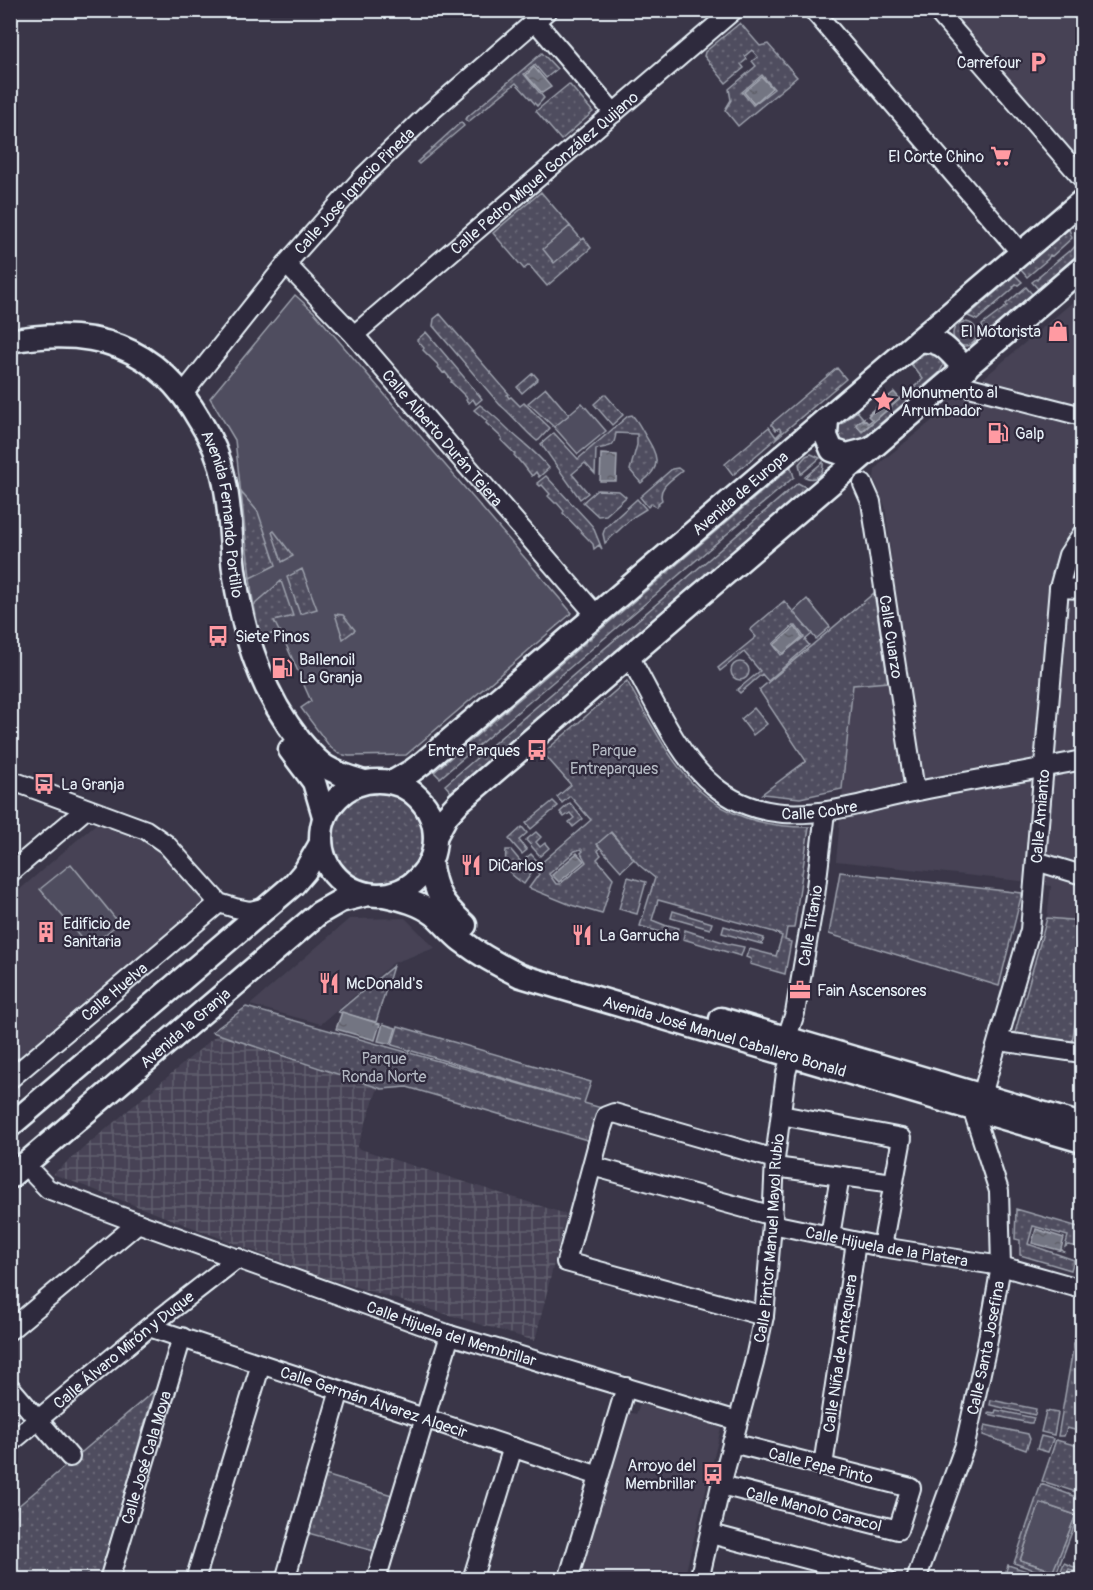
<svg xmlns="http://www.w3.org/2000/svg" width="1093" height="1590" font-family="Pangolin,sans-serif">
<defs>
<pattern id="industrial-grid" width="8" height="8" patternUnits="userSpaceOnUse" patternTransform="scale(1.5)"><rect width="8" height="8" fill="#464354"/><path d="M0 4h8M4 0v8" fill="none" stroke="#615f6d"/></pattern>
<pattern id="park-dots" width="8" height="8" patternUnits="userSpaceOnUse" patternTransform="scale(1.5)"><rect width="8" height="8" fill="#504e5f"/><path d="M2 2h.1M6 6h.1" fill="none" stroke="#696877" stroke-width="1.8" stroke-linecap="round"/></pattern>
<pattern id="water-ripples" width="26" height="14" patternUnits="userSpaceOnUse" patternTransform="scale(1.5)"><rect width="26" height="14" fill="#737482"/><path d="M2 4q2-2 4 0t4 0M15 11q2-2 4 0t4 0" fill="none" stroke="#5f6069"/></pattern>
</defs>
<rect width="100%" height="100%" fill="#3a3648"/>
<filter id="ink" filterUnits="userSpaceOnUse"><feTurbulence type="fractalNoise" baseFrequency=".0167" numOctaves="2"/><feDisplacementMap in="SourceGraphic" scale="12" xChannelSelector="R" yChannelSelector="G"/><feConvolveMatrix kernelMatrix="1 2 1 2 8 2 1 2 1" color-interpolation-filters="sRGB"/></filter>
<g filter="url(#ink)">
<path fill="#464354" d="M949,11H1082V164L1057,135Z
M1082,294V921L1047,918L1051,886L1020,881L836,861L853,685L906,679L885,506L874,479L875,470L881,462L944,411L941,409L957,396L966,393Z
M98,822L141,838L156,850L186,881L188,880L206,899V903L11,1069V897Z
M405,918L435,948L393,963L321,1024L250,1005L349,919Z
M640,1404L721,1428L684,1579H580L629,1412L636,1414Z"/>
<path fill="url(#industrial-grid)" d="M218,1034L378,1088L357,1148L566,1214L535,1341L319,1276L53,1174Z"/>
<path fill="#504e5f" stroke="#9ca0ac" stroke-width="1.5" d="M570,226L582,240L555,264L542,249Z
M295,295L314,312L572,613L406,755L349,756L339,754L330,747L301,708L311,701L280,631L260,638L252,595L235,440L210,398Z
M582,403L606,431L578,454L554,427Z
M807,599L830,627L816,639L793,612Z
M610,832L634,859L621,871L597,844Z
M71,864L119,923L89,948L40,889Z
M1040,1503L1076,1515L1054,1571L1020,1560Z"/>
<path fill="url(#park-dots)" stroke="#9ca0ac" stroke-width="1.5" fill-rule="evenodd" d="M740,23L760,46L768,44L797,77L738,126L725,110L731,100L729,89L756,66L752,61L758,57L752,50L745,56L747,59L741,64L744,68L726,83L704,56L705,52ZM762,75L774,89L753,105L742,92Z
M542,53L557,69L546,78L535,65L524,74L544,98L537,106L516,83L468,122L465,119Z
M569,84L593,112L561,140L536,111Z
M461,122L464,126L419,164L417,162Z
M541,192L570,226L543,249L554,263L584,238L591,248L547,286L529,265L524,269L493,233Z
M1069,229L1072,238L1052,256L1050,255L1048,259L1027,277L1021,270Z
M1077,244L1082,247V251L1038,289L1032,282L1036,279L1037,280L1040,275L1069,251L1070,252Z
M1015,275L1022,282L1018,285L1016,284L1013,287L1014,288L977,320L968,316Z
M1026,287L1032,294L984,335L982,325L1007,306L1006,304Z
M440,314L509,394L507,395L509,398L511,397L520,406L524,403L550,428L539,440L537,441C523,430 514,416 500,405L433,326L434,319Z
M953 334a12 12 0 1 1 24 0a12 12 0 1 1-24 0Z
M426,332L479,395L482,399L476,404L473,399L469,403L466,400L467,398L451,382L452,381L445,372L443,373L438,367L439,366L423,350L424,348L417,340Z
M926,352H932L941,358L943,366L939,373L854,446L844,447L835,432L837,428L857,411L863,418L856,425L862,432L923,379L911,364Z
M837,368L846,379L733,475L725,464L769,427L776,437L782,431L779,428L776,430L771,424Z
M533,373L538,379L522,393L517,387Z
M546,388L569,415L554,427L528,403Z
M605,394L623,415L612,425L594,404Z
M480,405C491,413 500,421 510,431C525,445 535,451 549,468L539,477L536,472L532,476L522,463H521L514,455L515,454L501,440L502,438L486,423L487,421L474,410Z
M632,415C637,420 641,428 645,435C657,455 664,466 641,483L630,470L637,445V434L616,433C614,449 610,446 596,449L595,474L585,463L572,474L588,493L580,499L541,444L554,433L578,459L628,416Z
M811,454L820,458L801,474L799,464L806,456Z
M823,462C824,473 817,482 805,477Z
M791,467L794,477L440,778L434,772Z
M678,468L682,471C673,479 657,487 662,500L658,503L659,505L656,507L652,503L648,507L640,497L672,469Z
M546,476L587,520L593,527L602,549L599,545L594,549L593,544L563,513L564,511L557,503H555L548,496L550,494L542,485L540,486L537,483Z
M798,483L807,488L451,792L445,785Z
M597,490L619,491L626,497L606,515L598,516L583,502Z
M241,492L258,512L276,565L250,578Z
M637,499L646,509L633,517L605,543L603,534L605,528Z
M274,531L293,556L282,562L272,532Z
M302,569L317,609L300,614L287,577Z
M281,581L293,616L274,621L279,631L260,638L254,605Z
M874,593L888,682L853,685L842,789L800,798L762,794L806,761L759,690Z
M784,601L812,634L805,640L809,645L768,681L762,674L740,693L737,690L760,671L744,652L720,671L718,668L756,637L750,630ZM793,626H796L804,637L781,655L773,644Z
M335,614L343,615L355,630L343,639Z
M731 671a9 9 0 1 1 18 0a9 9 0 1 1-18 0Z
M627,681C675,766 699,827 809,827L794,928H787L785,940L791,942L785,974L750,964L751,959L746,957L749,949L776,956L782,936L774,932L658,900L652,920L667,926L668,925L679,928L677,937L640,926L655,878L639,865L611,832L597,844L600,848L598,851L601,855L597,859L613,878L602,914L571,905L529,888L539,874L526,858L531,854L540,864L591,820L570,796L562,803L557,797L571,785L543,753ZM581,849L583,851L581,853L586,862L560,884H556L549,874L575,851Z
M754,708L767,724L753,735L741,719Z
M333 836a46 46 0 1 1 92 0a46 46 0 1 1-92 0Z
M553,801L558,806L531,829L526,823Z
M570,803L583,819L573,827L569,822L574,818L570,813L564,817L560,812Z
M522,827L527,833L519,840L527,850L522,854L509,839Z
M536,832L541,837L536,842L540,847L545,843L549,848L540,856L526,840Z
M506,850H511L531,874L524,884C508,873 504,870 506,850Z
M840,872L1022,893L999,986L829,934Z
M628,877L646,882L637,914L619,909Z
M673,911L712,923L710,929L671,918Z
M1047,918L1082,921V981L1072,1043L1015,1033Z
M724,926L764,938L762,944L722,933Z
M685,930L729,944L744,947L741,956L683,939Z
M393,966L376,1022L338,1012Z
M246,1007L580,1101L392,1045L398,1026L591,1082L584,1103L605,1109L594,1142L407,1087L382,1089L212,1032Z
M1016,1209L1082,1228L1078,1247L1068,1245L1065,1247L1068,1236L1033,1226L1028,1244L1074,1260L1071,1270L1020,1255V1240L1015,1239Z
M1081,1303H1082V1392L1075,1416L1082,1419V1432L1067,1428L1064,1436H1058Z
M154,1391L100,1579H11L10,1513Z
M991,1400L1036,1409L1035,1415L990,1405Z
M996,1410L1034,1418L1032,1423H1029L988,1414L989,1412L995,1413Z
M1046,1411L1058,1413L1054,1435L1041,1432Z
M985,1425L1028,1434L1030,1439L1026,1450L983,1435Z
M1041,1436L1053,1439L1048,1452L1037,1449Z
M1056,1440L1082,1447V1494L1042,1481Z
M325,1475L392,1495L374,1551L308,1533Z
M1041,1484L1082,1499V1505L1055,1577L1014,1563ZM1040,1503L1076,1515L1053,1571L1020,1560Z
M1064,1563L1082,1570V1574L1069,1569L1064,1579H1058Z
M1008,1565L1051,1579H1027L1006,1571Z"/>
<path fill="url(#water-ripples)" stroke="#a2a6b1" stroke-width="1.5" d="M534,67L551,87L542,93L526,75Z
M762,77L772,88L754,104L744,92Z
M894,392L900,399L862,431L856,424L864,418L863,421L865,420L868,423L872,420L868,416L876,410L868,414Z
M601,454L617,455L616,481H600Z
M795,627L802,637L783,654L774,645Z
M577,853L584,861L559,882L552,875Z
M342,1012L380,1024L375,1040L336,1029Z
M383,1024L396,1028L391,1044L378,1041Z
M1036,1229L1064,1238L1061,1249L1063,1251L1032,1243Z"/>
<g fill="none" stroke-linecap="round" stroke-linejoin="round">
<defs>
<g id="minor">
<path d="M813,10L1021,253"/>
<path d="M936,10L1082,178"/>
<path d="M535,21L614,113"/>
<path id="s1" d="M286,264L354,335L596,615"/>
<path id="s2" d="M354,335L734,10"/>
<path d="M950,382L1082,416"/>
<path id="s3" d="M183,394L286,264L364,176L427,115L548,10"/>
<path id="s4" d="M863,484L871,502L915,791"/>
<path d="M1059,588L1082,589"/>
<path id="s5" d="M629,656C652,696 677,756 713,785C733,802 757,811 783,813C827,816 870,801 913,792C969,780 1026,772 1082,760"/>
<path d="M10,780L146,830L166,844L219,903L235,908L250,911L267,907"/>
<path d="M1036,861L1082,875"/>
<path d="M10,873L86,809"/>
<path id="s6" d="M787,1037L795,1013L815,896L825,812"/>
<path d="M999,1041L1082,1053"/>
<path id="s7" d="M10,1079L219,903"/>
<path id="s8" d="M982,1095L1030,930L1059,588L1068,555L1082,534"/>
<path d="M781,1115L902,1138L882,1247"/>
<path id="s9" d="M25,1165L48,1189L138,1223L450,1335L738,1421"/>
<path d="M592,1166L773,1216"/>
<path d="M775,1167L893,1183"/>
<path id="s10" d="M772,1224L882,1247L1001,1266L1082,1289"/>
<path d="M830,1236L840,1176"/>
<path d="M764,1316L566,1262L602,1128L606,1116L614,1113L775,1159"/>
<path id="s11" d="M149,1327L599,1476"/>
<path d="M10,1330L138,1223"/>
<path d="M10,1387L70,1457"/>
<path id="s12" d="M10,1443L149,1327L238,1258"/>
<path id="s13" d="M823,1466L856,1242"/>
<path id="s14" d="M721,1485L898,1530L911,1488L732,1443"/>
<path d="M711,1534L887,1580"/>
<path id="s15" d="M109,1580L182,1337"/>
<path d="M195,1580L261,1364"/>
<path d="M285,1580L340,1390"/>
<path d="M376,1580L450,1335"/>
<path d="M472,1580L513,1447"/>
<path d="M568,1580L626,1387"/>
<path id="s16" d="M699,1580L721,1485L754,1363L764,1316L772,1224L775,1159L786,1073L791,1056"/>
<path id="s17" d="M916,1580L965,1445L986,1350L1001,1266L999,1191L973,1111"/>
</g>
<g id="major">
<path id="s18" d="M10,341C93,326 157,345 200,421C210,437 219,456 223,475C231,506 230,538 234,570C242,632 260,691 300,741C308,750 315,760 326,767C337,774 351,778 364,782"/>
<path d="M918,341C944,338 949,353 966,369"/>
<path d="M827,418L826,436L832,450L847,455L870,449"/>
<path d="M290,750L314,782L324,816"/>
<circle cx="378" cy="838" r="57"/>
<path id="s19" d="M393,782L412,771L424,762L1082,201"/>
<path d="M435,837L447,815L459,802L1082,268"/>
<path d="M430,861C435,893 441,903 465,925"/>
<path id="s20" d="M384,895C402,899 420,903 435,915C444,923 452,933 462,941C480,955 500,966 521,976L1082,1141"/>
<path d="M721,1019L1082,1125"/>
<path d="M10,1126L293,885L305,871L320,845"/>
<path id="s21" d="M10,1177L319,913L340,901L368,894"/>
</g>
</defs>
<use href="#minor" stroke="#e8f1f8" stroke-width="22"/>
<use href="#major" stroke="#e8f1f8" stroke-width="27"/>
<use href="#minor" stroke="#2f2a3d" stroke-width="18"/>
<use href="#major" stroke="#2f2a3d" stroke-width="22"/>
</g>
</g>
<defs>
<symbol id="parking-bare" viewBox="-9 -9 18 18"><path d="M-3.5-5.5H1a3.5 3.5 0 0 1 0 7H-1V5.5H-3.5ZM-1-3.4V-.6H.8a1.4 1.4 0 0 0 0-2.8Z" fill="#ff9aa2" stroke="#2f2a3d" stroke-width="2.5" paint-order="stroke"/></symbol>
<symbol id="supermarket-bare" viewBox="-9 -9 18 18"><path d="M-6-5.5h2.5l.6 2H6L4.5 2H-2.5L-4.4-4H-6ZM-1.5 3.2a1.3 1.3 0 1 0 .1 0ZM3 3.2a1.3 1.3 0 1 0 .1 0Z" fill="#ff9aa2" stroke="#2f2a3d" stroke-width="2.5" paint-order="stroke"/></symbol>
<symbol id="shop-bare" viewBox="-9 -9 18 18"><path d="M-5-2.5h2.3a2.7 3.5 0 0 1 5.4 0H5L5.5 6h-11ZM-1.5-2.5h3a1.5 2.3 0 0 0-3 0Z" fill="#ff9aa2" stroke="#2f2a3d" stroke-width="2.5" paint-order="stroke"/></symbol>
<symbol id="sight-bare" viewBox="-9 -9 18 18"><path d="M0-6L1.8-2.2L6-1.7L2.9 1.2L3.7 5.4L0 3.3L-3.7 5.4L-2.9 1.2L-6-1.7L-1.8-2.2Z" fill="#ff9aa2" stroke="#2f2a3d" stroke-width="2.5" paint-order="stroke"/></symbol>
<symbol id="fuel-bare" viewBox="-9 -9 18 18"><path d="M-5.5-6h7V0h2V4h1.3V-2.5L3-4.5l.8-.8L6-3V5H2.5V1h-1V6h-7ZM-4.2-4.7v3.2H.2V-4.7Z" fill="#ff9aa2" stroke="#2f2a3d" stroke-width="2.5" paint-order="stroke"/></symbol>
<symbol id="bus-bare" viewBox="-9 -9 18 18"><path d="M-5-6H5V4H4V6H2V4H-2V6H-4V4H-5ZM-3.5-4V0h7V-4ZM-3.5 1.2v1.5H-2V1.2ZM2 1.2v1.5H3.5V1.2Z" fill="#ff9aa2" stroke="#2f2a3d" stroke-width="2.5" paint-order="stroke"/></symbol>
<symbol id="restaurant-bare" viewBox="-9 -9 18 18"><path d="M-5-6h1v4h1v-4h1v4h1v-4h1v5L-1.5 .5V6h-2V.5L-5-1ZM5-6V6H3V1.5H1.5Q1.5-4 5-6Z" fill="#ff9aa2" stroke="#2f2a3d" stroke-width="2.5" paint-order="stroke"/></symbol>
<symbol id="building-bare" viewBox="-9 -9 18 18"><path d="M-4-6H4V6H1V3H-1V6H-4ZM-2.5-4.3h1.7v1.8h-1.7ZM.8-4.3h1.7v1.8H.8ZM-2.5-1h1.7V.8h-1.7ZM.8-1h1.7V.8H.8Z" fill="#ff9aa2" stroke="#2f2a3d" stroke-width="2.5" paint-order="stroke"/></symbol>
<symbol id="office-bare" viewBox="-9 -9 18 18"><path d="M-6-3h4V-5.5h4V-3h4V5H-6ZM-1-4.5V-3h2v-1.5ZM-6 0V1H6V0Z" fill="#ff9aa2" stroke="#2f2a3d" stroke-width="2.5" paint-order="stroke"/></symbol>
</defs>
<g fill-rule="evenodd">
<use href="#parking-bare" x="1023" y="47" width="30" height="30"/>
<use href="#supermarket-bare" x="986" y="141" width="30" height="30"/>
<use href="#shop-bare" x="1043" y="316" width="30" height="30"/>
<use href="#sight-bare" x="869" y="386" width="30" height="30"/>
<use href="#fuel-bare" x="983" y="418" width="30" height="30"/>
<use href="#bus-bare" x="203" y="621" width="30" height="30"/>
<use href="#fuel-bare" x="267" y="653" width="30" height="30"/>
<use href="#bus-bare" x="522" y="735" width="30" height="30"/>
<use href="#bus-bare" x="29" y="769" width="30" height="30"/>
<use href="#restaurant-bare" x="456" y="850" width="30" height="30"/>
<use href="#building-bare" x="31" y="917" width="30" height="30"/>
<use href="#restaurant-bare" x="567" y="920" width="30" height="30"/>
<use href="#restaurant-bare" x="314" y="968" width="30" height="30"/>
<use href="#office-bare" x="785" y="975" width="30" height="30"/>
<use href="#bus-bare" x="698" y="1459" width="30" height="30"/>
</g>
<g text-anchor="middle" stroke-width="4.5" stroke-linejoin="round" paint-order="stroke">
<g font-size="16" fill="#e8f1f8" stroke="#2f2a3d" text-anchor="start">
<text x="1021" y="68" text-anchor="end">Carrefour</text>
<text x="984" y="162" text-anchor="end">El Corte Chino</text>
<text x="1041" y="337" text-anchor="end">El Motorista</text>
<text x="901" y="398">Monumento al<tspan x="901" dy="18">Arrumbador</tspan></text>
<text x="1015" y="439">Galp</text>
<text x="235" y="642">Siete Pinos</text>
<text x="299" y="665">Ballenoil<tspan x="299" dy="18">La Granja</tspan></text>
<text x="520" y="756" text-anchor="end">Entre Parques</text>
<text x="61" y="790">La Granja</text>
<text x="488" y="871">DiCarlos</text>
<text x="63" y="929">Edificio de<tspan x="63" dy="18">Sanitaria</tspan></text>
<text x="599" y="941">La Garrucha</text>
<text x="346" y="989">McDonald's</text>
<text x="817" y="996">Fain Ascensores</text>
<text x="696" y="1471" text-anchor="end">Arroyo del<tspan x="696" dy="18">Membrillar</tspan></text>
</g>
<g font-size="16" fill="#e8f1f8" stroke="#2f2a3d">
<text dy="6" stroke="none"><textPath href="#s2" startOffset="250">Calle Pedro Miguel González Quijano</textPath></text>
<text dy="6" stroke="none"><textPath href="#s3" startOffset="266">Calle Jose Ignacio Pineda</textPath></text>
<text dy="6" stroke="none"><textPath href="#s1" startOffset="234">Calle Alberto Durán Tejera</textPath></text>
<text dy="6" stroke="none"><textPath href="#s19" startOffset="452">Avenida de Europa</textPath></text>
<text dy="6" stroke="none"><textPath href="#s18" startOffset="320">Avenida Fernando Portillo</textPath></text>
<text dy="6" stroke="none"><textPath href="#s4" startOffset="156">Calle Cuarzo</textPath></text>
<text dy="6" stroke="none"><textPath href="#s5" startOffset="268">Calle Cobre</textPath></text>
<text dy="6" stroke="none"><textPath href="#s8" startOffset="286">Calle Amianto</textPath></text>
<text dy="6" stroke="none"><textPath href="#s6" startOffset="114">Calle Titanio</textPath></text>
<text dy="6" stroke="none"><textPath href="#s7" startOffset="136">Calle Huelva</textPath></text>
<text dy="6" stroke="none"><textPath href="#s21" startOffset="230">Avenida la Granja</textPath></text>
<text dy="6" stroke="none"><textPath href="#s20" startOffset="374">Avenida José Manuel Caballero Bonald</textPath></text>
<text dy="6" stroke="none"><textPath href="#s16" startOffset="350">Calle Pintor Manuel Mayol Rubio</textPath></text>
<text dy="6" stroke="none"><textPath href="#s10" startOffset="117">Calle Hijuela de la Platera</textPath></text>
<text dy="6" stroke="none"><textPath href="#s9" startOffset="462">Calle Hijuela del Membrillar</textPath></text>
<text dy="6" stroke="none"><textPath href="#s17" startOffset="243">Calle Santa Josefina</textPath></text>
<text dy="6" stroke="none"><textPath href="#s12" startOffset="147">Calle Álvaro Mirón y Duque</textPath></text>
<text dy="6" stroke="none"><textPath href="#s13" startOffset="114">Calle Niña de Antequera</textPath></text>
<text dy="6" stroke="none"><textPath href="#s11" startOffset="237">Calle Germán Álvarez Algecir</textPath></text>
<text dy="6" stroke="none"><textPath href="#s15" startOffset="128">Calle José Cala Moya</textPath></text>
<text transform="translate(821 1465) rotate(14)" y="6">Calle Pepe Pinto</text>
<text dy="6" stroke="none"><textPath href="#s14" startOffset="96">Calle Manolo Caracol</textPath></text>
</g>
<g font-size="16" fill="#b3b8c2" stroke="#2f2a3d">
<text x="614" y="756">Parque<tspan x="614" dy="18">Entreparques</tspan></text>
<text x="384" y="1064">Parque<tspan x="384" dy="18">Ronda Norte</tspan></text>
</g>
</g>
<rect width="1093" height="1590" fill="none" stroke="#2f2a3d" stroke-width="36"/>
<rect x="18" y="18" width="1057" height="1554" fill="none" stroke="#e8f1f8" stroke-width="2" filter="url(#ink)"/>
</svg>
